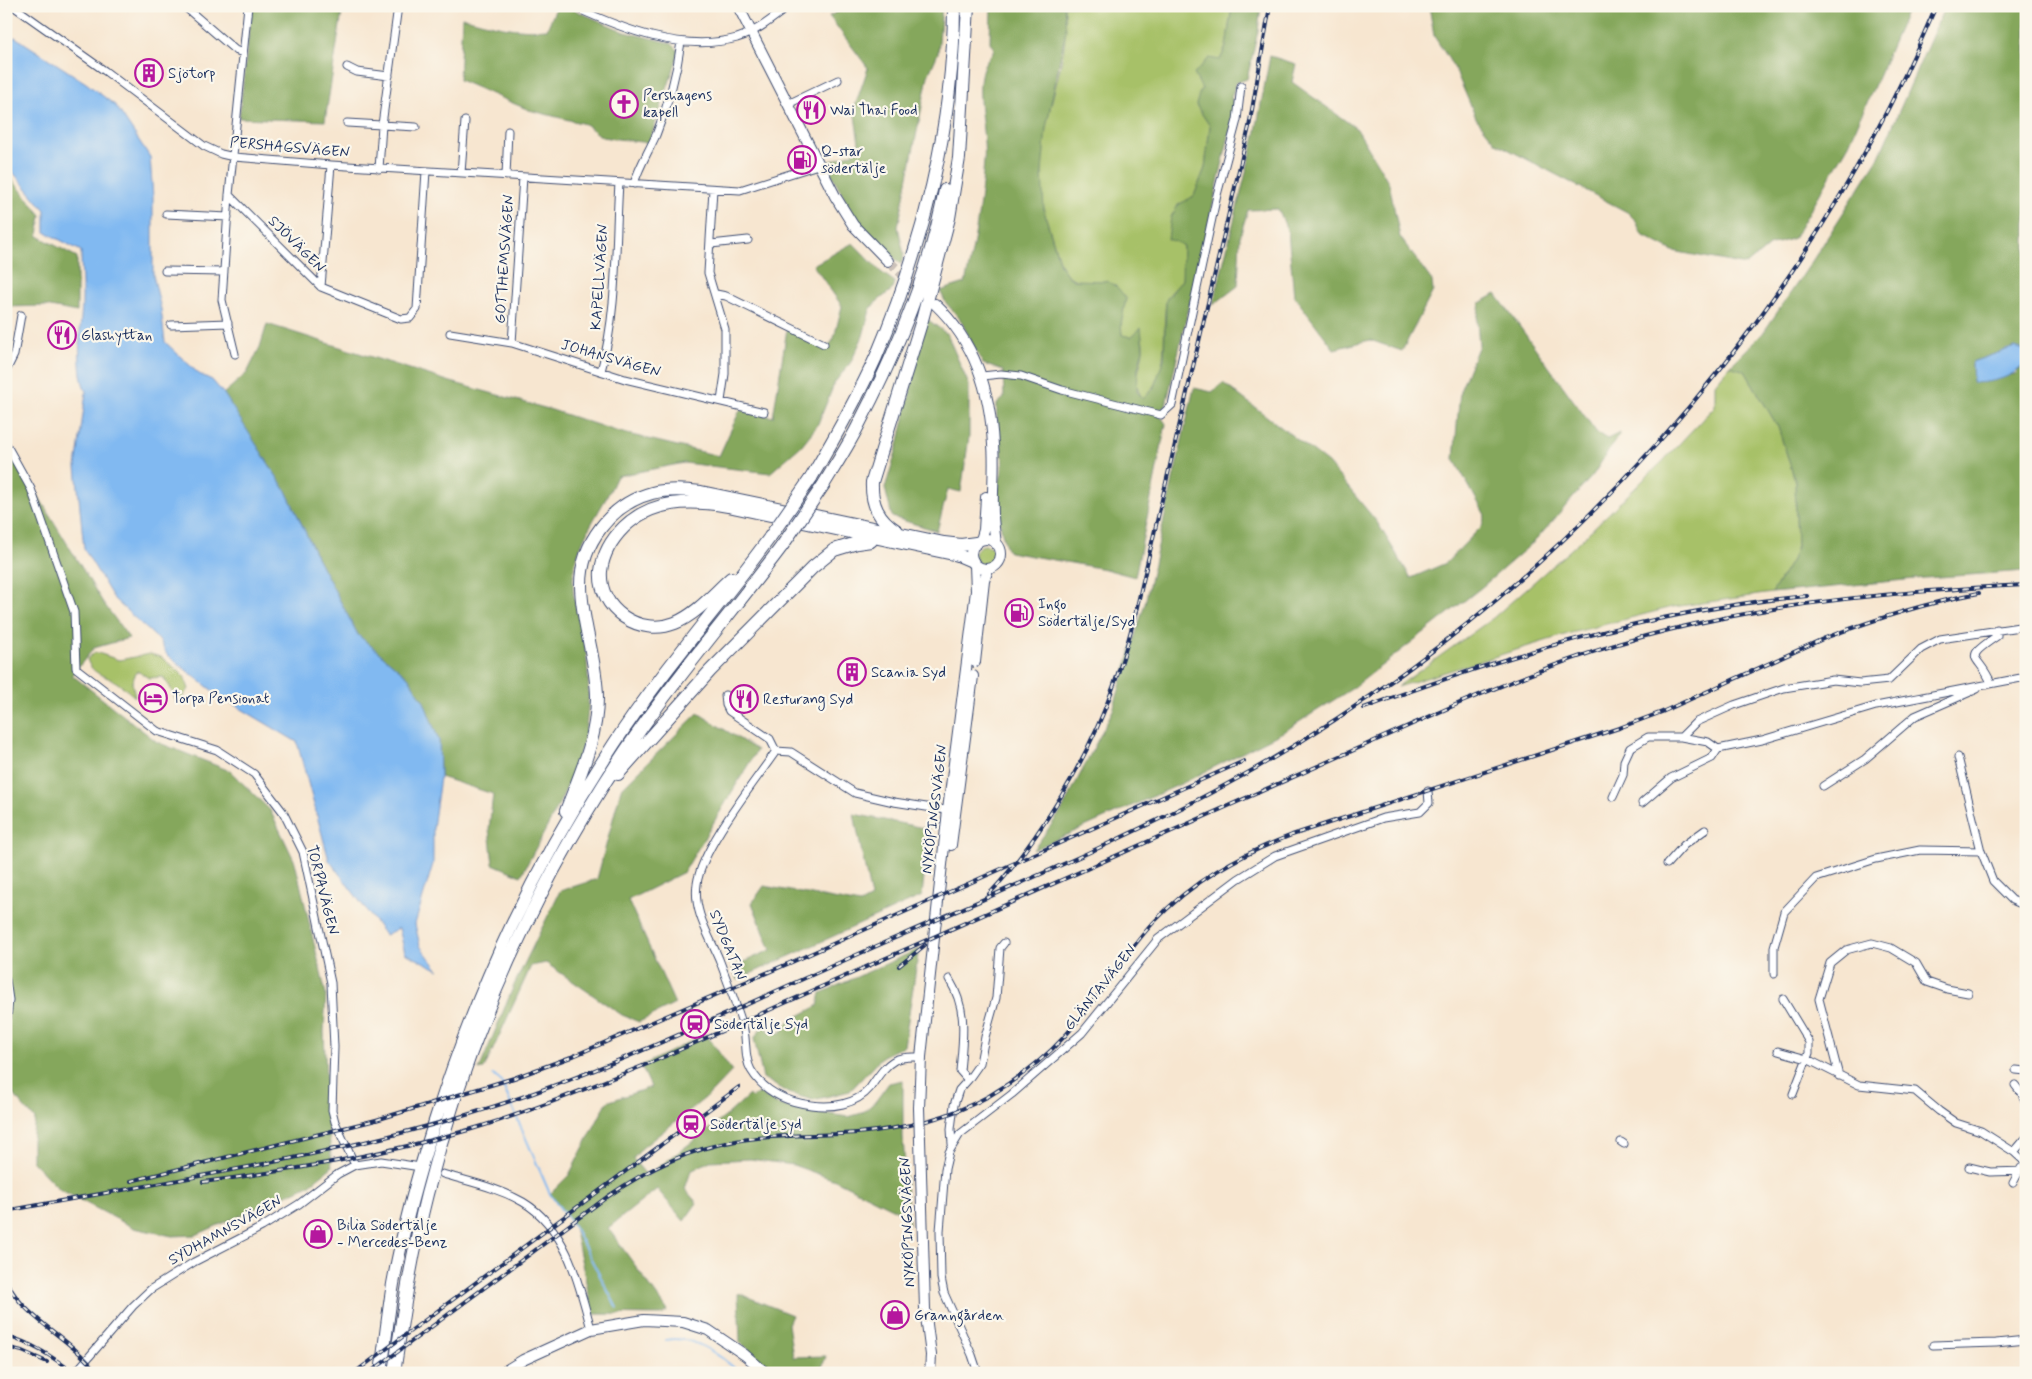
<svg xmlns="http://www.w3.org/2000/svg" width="2032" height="1379" font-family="Mynerve,sans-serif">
<rect width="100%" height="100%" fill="#fbf7ec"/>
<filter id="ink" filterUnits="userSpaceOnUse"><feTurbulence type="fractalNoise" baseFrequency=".02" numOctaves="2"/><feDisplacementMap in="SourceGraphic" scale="10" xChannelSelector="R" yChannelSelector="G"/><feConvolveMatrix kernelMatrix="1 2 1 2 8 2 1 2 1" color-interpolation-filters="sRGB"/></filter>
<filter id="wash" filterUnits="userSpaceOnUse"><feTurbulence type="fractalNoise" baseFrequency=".0096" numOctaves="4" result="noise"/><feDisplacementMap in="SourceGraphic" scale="20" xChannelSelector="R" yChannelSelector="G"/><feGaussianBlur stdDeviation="1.12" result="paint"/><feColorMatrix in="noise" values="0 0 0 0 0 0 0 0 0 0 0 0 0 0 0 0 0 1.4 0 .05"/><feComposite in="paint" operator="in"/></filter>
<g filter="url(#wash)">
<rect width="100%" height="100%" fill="#f7e6d0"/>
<path fill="#a7c167" stroke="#617862" d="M1064,6H1232L1226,47L1220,60L1201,84L1203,89L1196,105L1210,126L1205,168L1194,196L1178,205C1180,220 1187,270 1181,281C1177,288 1167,294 1166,302C1161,337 1172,372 1143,399C1130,381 1142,368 1143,349C1144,343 1141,335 1140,329L1131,337L1122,336L1121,324L1126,298L1107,281C1066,284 1063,277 1053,240C1050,230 1046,220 1044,210C1040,184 1042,153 1046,127C1053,89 1071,44 1064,6Z
M1730,366L1745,371L1778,427L1795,480L1797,546L1792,560L1772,593L1673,607L1571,633L1397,687L1493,618L1577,544L1663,461L1715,406V384Z
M975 555a10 10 0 1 1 20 0a10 10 0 1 1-20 0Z
M95,652L119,660L150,654L161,657L184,676L189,689L177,704L170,687L163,677L149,678L137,671L132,682L135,697C130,693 125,688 119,684C107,675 92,676 87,659Z"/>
<path fill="#85a75c" stroke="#506b5d" d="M252,6H343L325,121L239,118Z
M557,6H565L625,32L671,43L678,50L676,62L649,143L602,137L585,124L529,110L459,80L462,17C490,25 517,32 547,29Z
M850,6H942L938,53L928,76L898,227L904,254L901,264L868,234L849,207L826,163L860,150L854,109L868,68L829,16Z
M991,6H1064L1066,30L1046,128L1042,172L1044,211L1060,265L1068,276L1074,280L1107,281L1117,287L1126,298L1121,324L1122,335L1131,337L1141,328L1143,349L1138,369L1137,391L1143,399L1153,389L1164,359L1166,300L1182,280L1183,245L1168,239L1171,217L1178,205L1194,196L1205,168L1210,126L1196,105L1199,94L1202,89L1194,74L1209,58L1220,60L1226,47L1232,6H1261L1258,31L1247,79L1236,83L1231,98L1236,106L1166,405L1158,412L1166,424L1135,577L1105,569L1009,552C1001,540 997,507 998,492C999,482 1003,471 1003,461C1002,442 995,423 997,404L1004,398L1003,371L983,364L960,319L946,303L940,291L965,283C975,243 981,202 984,161C987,133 973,91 984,65C986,60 992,55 994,49L990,42Z
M1429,6H1909L1849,144L1794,238L1769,246L1746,265L1673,251L1642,235L1636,221L1627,212L1496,143L1476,118L1455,69L1434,36Z
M1945,6H2026V351L2015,347L1972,362L1973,383L2015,374L2026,363V571L1925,578L1772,593L1792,560L1797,547L1795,480L1778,427L1745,371L1730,366L1763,333L1809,266L1879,157Z
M1270,56L1296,64L1292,82L1357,129L1389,183L1400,237L1432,281L1433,291L1402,351L1370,340L1334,349L1294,296L1288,232L1278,209L1248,210L1240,236L1238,286L1213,305L1255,136Z
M6,172L41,215L38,236L77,257V312L45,306L6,307Z
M853,243L881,272L895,282L893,289L874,304L870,310L863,336L851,362L835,382L817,426L801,446L770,473L684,463L617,476C604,507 582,532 575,565C567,598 585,629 587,662C590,693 589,726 579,756C565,798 541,837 521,876L493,864L489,829L493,794L440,777L439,741L408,677L358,635L318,559L286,491L223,394L247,373L260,347L267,324L451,382L552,410L619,432L719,456L740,410L773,417L787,329L823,348H828L834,338L842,306L813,265Z
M1496,294L1597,433L1607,439L1620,433L1593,475L1536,540L1482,587L1353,688L1283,732L1183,783L1033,850L1062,810L1113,710L1145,603L1194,388L1212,392L1223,383L1328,463L1377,522L1411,578L1446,563L1482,526L1485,515L1454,459L1460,391L1479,345L1477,321L1480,303Z
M927,319L947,334L969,385V437L961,492L948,489L937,531L892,517L885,488L898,445Z
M6,443L102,601L129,638L94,648L72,675L157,742L230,771L270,810L295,862L326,994L324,1032L328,1123L332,1167L309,1185L232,1219L196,1235L172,1236L134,1228L59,1189L32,1161V1140L35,1119L22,1105L6,1084Z
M698,713L757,750L684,872L628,900L675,1004L639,1022L622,1015L546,963L531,966L484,1069L479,1070L514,985L560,891L597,879L621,789Z
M854,814L929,829L922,896L737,980L732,967L771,950L752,903L764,886L860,904L871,898Z
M919,949L904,1046L883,1056L850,1091L813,1100L788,1093L763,1078L754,1039L766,1021L768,1031L780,1033L791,1020L818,1006L821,993Z
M706,1034L732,1071L709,1095L642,1148L633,1159L647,1176L725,1117L749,1095L751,1098L760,1093L776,1104L791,1108L848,1117L862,1113L875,1102L889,1083L903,1080V1137L909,1225L898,1211L835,1180L793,1165L750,1159L710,1161L691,1171L685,1189L697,1203L684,1221L657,1189L608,1228L668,1311L662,1315L593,1314L574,1227L550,1194L569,1175L607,1102L651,1087L641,1066Z
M738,1293L792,1315L788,1324L793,1357L826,1356L820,1373H775L740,1342Z"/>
<path fill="#81b9f1" stroke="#4e74a8" d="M15,37L86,83L116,106L150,157L153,197V275L161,309L165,342L199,374L212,380L224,394L286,491L318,559L358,635L408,677L424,702L439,741L440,777L433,828V864L415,924L420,946L439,970L405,953L399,928L385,935L329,860L297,742L218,695L167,655L160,641L114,599L84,549L76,467L86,392C76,370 80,331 82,306C83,288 81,269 81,251L45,232V210L6,164V40Z
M2015,347L2026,351V363C2010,379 1994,382 1973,383L1972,362Z"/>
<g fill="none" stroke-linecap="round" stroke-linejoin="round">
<path stroke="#81b9f1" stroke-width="2" d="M493,1075L501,1081L550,1194L574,1227L617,1308
M666,1340C693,1334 721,1356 740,1373"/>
</g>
</g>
<g filter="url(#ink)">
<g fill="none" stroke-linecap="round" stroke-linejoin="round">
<path stroke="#cbc1b9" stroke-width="10" stroke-dasharray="10 5" stroke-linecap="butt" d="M888,261L922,292"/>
<defs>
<path id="minor" d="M13,6L105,71L204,146L221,154L234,157L331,165L740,190L818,165
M184,6L235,50L243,53
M572,6C622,29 682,53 737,38C757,32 773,18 789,6
M347,67L357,72L389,76
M788,104L838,80
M347,123L416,127
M379,169L382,125L398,6
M461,173L465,121
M506,176L508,131
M634,184C639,166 649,151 656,135C668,105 677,73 681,42
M713,189L708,273L725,329V374L721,401
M229,195L321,287L401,319L410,318L417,309L426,171
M166,214L228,217
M711,244L748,240
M165,271L224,272
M321,287L331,165
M716,294L726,296L824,344
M171,325L228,323
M450,333L512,343L625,379L764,412
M512,343L523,177
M235,354L222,300L229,195L248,6
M6,371L14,355L21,315
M601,371C618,311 615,245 619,183
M982,376L1001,374L1021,376L1062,390L1161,415L1172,405L1217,195L1237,120L1241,86
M6,444L31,489L74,612L76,668L157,731L217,750L254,774L283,812L303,852L331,983L334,1047L332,1110L335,1122L355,1165
M1987,685L1991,683C1979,653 1960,661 1997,636V629
M725,695L726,705L729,711L770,739L776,751
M1681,737L1708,742L1718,749
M1958,757L1981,851L1993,881L2012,900L2026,906
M1823,786L1865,759L1915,716L1977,689
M1613,797L1623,775L1624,761L1630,748L1648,737H1681L1696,722L1734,705L1784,688L1833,680L1860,683L1889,680L1921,649L1940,639L2026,626
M1642,803L1671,778L1712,758L1718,749L1762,740L1876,706L2026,677
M1667,864L1684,845L1705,830
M1774,974V947L1784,912L1816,878L1876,859L1920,850L1981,851
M949,979C968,1010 963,1036 960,1071L968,1080
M6,980L9,1000L7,1018
M1783,999L1809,1042V1053L1793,1094
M1778,1051L1807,1059L1859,1085L1915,1091L1939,1111L1956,1123L1981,1131L2014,1152L2026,1163
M921,1057C912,1057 903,1056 895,1060C884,1066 877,1078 870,1088C856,1105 831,1108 811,1105C787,1102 764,1092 751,1070C743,1056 748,1038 742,1023C735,1001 727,980 719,959C709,935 693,911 697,884C702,847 754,783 776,751L791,752L855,793L894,802L952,811
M2016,1070L2026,1071
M1839,1076L1819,999L1830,963L1846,950L1872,943L1891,948L1916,963L1927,982L1947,989L1968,993
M2015,1085L2022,1094L2026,1103
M1621,1142L1624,1144
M952,1144L951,1129L954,1105L959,1090L968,1080L980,1063L985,1037L996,998L1000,948L1004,943
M2014,1152L2026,1138
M1969,1167L1990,1172L2026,1171
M443,1174C470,1182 499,1188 523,1202C567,1228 579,1284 591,1329
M2013,1183L2021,1168
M1933,1345L1996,1343L2026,1340
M75,1373L133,1306L151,1289L194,1262L262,1227L299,1204L338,1174L355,1165L381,1161L414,1166
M978,1373L972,1355L944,1293L941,1278L940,1231L945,1169L949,1152L960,1134L1012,1094L1082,1033L1158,939L1238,879L1275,856L1383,818L1420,812L1429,803L1428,791"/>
<path id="secondary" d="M738,6L835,196L853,225L888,261
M935,304C975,342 990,390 993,445C995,468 992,491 993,514C993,524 995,534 996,544
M971 554a15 15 0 1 1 30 0a15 15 0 1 1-30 0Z
M981,540L984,530L986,497
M975,662L984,581L988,569
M951,845L973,676
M919,1108L921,1057L948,810L976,591L975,565
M920,1140L925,1309L931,1355L930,1373
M502,1373L523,1360L591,1329L644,1320L683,1322L708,1330L745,1355L766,1373"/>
<path id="motorway" d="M811,478C834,439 857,399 876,357C922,249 954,124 954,6
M824,484C836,464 850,443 860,422C898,349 930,271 945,190
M897,531C878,519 871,504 872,482L922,320L949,218L959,158L968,6
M731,578C714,593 697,614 675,623C640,637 598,610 601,571C603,554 612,539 624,527C653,499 690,500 728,506L958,555L972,561
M618,774L710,671L813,567L834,550L857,543L871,541
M566,811C580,774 597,739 597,698C597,660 581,622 581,585C581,543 611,504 652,493C668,489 685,490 701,492L944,543L961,545L976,543
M381,1373C385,1343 388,1314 393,1284C403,1229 418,1174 435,1121C479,983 535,865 614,744C661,672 719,607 770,537
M394,1373C403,1313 412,1253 427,1194C467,1036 536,885 626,750C674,679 731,614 782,546"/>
</defs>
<use href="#minor" stroke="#3c4a6f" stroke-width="9"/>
<use href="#secondary" stroke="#3c4a6f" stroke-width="12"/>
<use href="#motorway" stroke="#3c4a6f" stroke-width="14"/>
<use href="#minor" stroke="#fff" stroke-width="7"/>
<use href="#secondary" stroke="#fff" stroke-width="10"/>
<use href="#motorway" stroke="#fff" stroke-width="12"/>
<defs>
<path id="rail" d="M1364,708C1507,655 1654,610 1807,596
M989,894C1007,876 1021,856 1036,835C1086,763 1115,696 1136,611L1249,127L1270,6
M899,966L925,945
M131,1181L376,1120L514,1078L571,1057L792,962L1244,761
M203,1182C296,1170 382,1155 472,1129C533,1111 592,1086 650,1063L1462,702C1529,674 1598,647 1669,630C1786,601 1906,591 2026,585
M6,1211C162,1182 321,1159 473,1113C621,1068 760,996 902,935C1022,882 1144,832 1258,767C1558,594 1801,326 1936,6
M6,1281C27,1322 71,1337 97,1373
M6,1336C32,1343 53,1357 74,1373
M6,1347L22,1351L47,1362
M354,1373L739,1087
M369,1373L607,1197C646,1170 688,1149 736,1141C776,1134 817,1136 857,1133C903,1129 949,1118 989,1096C1016,1080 1042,1061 1063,1038C1096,1003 1120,959 1153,923C1192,881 1239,855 1292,835L1619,728L1662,712L1825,638C1875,619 1926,603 1979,593"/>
</defs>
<use href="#rail" stroke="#1b2f5e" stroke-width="4"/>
<use href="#rail" stroke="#fbf7ec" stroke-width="2" stroke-dasharray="5.5" stroke-linecap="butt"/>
<defs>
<path id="secondary-bridge" d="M919,1108L920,1140"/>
<path id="motorway-bridge" d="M770,537L811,478
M782,546L824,484"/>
</defs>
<use href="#secondary-bridge" stroke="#3c4a6f" stroke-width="12" stroke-linecap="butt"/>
<use href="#motorway-bridge" stroke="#3c4a6f" stroke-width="14" stroke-linecap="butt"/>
<use href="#secondary-bridge" stroke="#fff" stroke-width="10"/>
<use href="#motorway-bridge" stroke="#fff" stroke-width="12"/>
</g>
</g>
<defs>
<symbol id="building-ring" viewBox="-11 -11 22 22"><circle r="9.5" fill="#fbf7ec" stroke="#b5179e" stroke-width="1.5"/><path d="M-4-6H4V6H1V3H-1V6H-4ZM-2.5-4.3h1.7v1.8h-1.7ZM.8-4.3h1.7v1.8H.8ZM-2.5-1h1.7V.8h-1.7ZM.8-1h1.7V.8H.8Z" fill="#b5179e"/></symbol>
<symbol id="church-ring" viewBox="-11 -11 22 22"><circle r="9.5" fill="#fbf7ec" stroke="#b5179e" stroke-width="1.5"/><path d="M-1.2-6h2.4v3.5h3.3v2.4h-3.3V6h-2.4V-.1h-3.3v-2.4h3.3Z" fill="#b5179e"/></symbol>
<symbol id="restaurant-ring" viewBox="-11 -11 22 22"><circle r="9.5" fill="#fbf7ec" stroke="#b5179e" stroke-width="1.5"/><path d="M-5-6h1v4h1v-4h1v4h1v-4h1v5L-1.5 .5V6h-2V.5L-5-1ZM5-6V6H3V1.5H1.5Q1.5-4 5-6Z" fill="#b5179e"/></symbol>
<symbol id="fuel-ring" viewBox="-11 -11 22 22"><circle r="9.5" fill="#fbf7ec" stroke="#b5179e" stroke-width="1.5"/><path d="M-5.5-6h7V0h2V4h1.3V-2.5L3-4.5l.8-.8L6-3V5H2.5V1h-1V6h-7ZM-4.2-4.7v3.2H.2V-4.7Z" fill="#b5179e"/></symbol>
<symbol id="hotel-ring" viewBox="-11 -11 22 22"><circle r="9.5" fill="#fbf7ec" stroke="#b5179e" stroke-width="1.5"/><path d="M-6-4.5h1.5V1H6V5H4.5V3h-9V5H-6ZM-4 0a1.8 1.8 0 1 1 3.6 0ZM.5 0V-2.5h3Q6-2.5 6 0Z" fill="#b5179e"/></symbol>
<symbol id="station-ring" viewBox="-11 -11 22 22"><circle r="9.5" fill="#fbf7ec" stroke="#b5179e" stroke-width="1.5"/><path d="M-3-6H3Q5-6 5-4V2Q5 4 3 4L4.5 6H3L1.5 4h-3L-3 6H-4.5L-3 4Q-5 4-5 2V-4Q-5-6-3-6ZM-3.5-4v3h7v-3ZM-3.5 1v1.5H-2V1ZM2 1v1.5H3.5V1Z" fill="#b5179e"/></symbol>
<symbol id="shop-ring" viewBox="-11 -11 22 22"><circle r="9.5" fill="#fbf7ec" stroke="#b5179e" stroke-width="1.5"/><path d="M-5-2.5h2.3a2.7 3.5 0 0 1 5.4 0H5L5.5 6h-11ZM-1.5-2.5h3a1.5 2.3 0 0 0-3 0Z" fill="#b5179e"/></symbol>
</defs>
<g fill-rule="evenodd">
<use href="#building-ring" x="133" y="57" width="32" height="32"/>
<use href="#church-ring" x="608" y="88" width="32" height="32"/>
<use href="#restaurant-ring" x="795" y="94" width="32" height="32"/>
<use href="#fuel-ring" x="786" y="144" width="32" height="32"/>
<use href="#restaurant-ring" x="46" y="319" width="32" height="32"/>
<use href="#fuel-ring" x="1003" y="597" width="32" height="32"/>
<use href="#building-ring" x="836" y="656" width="32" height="32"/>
<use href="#hotel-ring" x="137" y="682" width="32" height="32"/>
<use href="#restaurant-ring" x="728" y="683" width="32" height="32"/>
<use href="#station-ring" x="679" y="1008" width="32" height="32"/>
<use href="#station-ring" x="675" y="1108" width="32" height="32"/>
<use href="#shop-ring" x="302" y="1218" width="32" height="32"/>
<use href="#shop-ring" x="879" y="1299" width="32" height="32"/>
</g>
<g text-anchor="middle" stroke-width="4.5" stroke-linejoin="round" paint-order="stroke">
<g font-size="15" fill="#1b2f5e" stroke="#fbf7ec" text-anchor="start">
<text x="168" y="78">Sjötorp</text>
<text x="643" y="100">Pershagens<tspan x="643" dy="17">kapell</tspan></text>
<text x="830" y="115">Wai Thai Food</text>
<text x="821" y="156">Q-star<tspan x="821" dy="17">södertälje</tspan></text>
<text x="81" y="340">Glashyttan</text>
<text x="1038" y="609">Ingo<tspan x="1038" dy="17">Södertälje/Syd</tspan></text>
<text x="871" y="677">Scania Syd</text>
<text x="172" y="703">Torpa Pensionat</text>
<text x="763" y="704">Resturang Syd</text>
<text x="714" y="1029">Södertälje Syd</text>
<text x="710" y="1129">Södertälje syd</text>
<text x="337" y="1230">Bilia Södertälje<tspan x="337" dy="17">- Mercedes-Benz</tspan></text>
<text x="914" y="1320">Granngården</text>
</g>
<g font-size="15" fill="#1b2f5e" stroke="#fbf7ec">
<text transform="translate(290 147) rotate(5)" y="5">PERSHAGSVÄGEN</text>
<text transform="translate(297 244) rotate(45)" y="5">SJÖVÄGEN</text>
<text transform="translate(504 259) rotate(-86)" y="5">GOTTHEMSVÄGEN</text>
<text transform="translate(599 277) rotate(-86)" y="5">KAPELLVÄGEN</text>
<text transform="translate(611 358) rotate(16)" y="5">JOHANSVÄGEN</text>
<text transform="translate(934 809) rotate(-83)" y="5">NYKÖPINGSVÄGEN</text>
<text transform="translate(323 890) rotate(76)" y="5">TORPAVÄGEN</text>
<text transform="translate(728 945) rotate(68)" y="5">SYDGATAN</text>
<text transform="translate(1100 987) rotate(-51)" y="5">GLÄNTAVÄGEN</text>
<text transform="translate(907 1222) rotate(-92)" y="5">NYKÖPINGSVÄGEN</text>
<text transform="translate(225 1230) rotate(-29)" y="5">SYDHAMNSVÄGEN</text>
</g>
</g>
<rect width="2032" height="1379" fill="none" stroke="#fbf7ec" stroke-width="25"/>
</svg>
